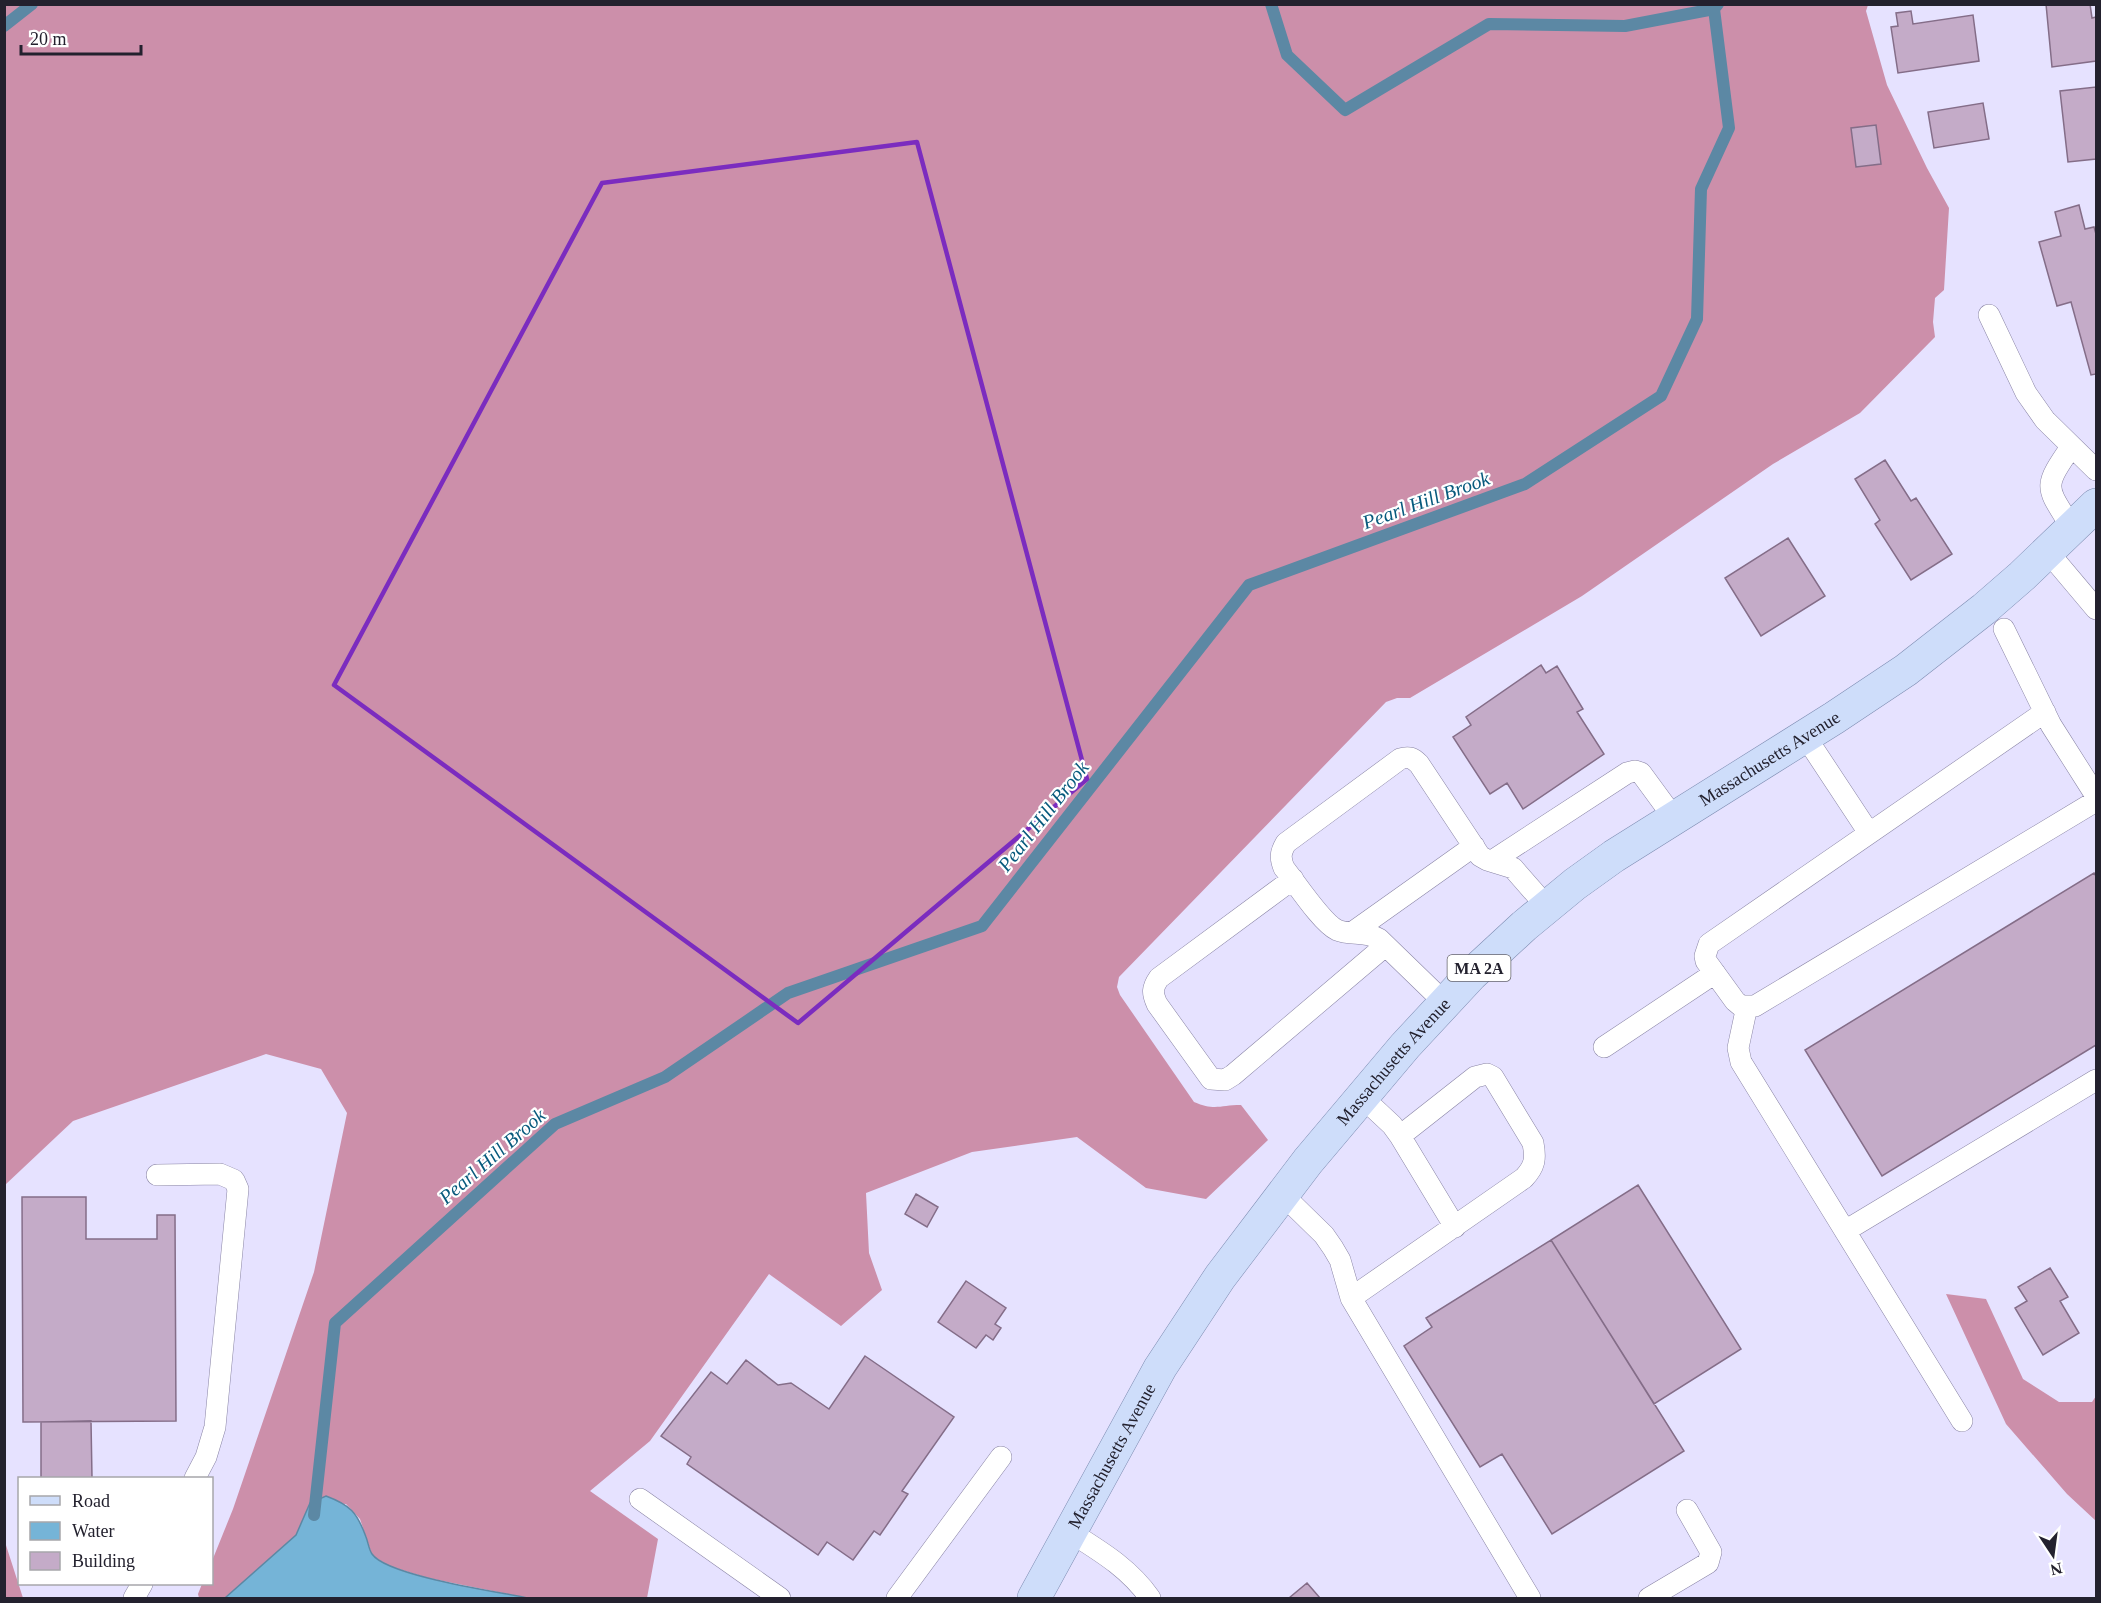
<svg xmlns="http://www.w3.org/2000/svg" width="2101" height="1603" font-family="'Times New Roman',serif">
<rect width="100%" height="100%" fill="#e6e2ff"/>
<path fill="#cc8faa" d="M5,5H1868L1866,11L1887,85L1927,168L1949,208L1944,290L1935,298L1933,322L1935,337L1860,413L1773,464L1582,596L1410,698H1397L1386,702L1119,977L1117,987L1120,995L1194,1102C1215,1111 1220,1105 1241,1105L1268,1140L1206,1199L1146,1188L1077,1137L972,1152L866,1193L869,1253L882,1290L841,1326L769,1274L650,1441L590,1491L658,1539L647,1598H528L428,1578L389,1566L372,1555L360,1519L346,1504L310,1503L296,1535L225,1598H199L198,1594L202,1584H212V1561L233,1509L314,1272L347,1113L321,1069L266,1054L73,1121L5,1185Z
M1946,1294L1986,1299L2023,1379L2059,1402H2092L2096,1396V1521L2067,1494L2006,1424Z
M4,1539L23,1598H5Z"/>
<path fill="#75b4d7" stroke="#5c88a4" stroke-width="1.5" d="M326,1496C350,1505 357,1512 366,1537C368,1542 369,1550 372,1554C387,1576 499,1592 528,1598H225L296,1535L310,1503Z"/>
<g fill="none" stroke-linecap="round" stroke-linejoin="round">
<path stroke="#5c88a4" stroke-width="12" d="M1271,4L1287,55L1345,110L1489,24L1625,26L1714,9
M4,26L32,4
M314,1515L335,1323L555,1124L665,1077L788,993L982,926L1249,585L1525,484L1661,396L1697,319L1701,189L1729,128L1714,9L1718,4"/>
</g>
<path fill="#c4abc8" stroke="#846d88" stroke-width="1.5" d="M2046,4H2090L2092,18L2096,17V61L2052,67Z
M1911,11L1913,24L1973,15L1979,61L1898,73L1891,27L1898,26L1896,13Z
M2096,87V159L2068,162L2060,91Z
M1983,103L1989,139L1934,148L1928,112Z
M1876,125L1881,164L1856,167L1851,128Z
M2079,205L2085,229L2094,227L2096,234V374L2091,375L2071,302L2057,306L2039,242L2061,236L2055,212Z
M1885,460L1911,501L1916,498L1952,554L1911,580L1875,524L1880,520L1855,479Z
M1788,538L1825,596L1761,636L1725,578Z
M1541,665L1546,673L1557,666L1583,709L1577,712L1604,754L1523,809L1507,783L1490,794L1453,737L1471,725L1466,717Z
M2094,873L2096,876V1045L1882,1176L1805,1050Z
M1638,1185L1741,1349L1654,1404L1551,1240Z
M916,1194L938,1207L927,1227L905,1214Z
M22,1197H86V1239H157V1215H175L176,1421L23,1422Z
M1551,1240L1684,1451L1552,1534L1502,1454L1480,1467L1404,1346L1432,1327L1426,1318Z
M2050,1268L2068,1297L2060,1301L2079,1333L2043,1355L2015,1308L2027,1301L2018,1287Z
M966,1281L1006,1308L995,1324L1001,1328L993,1340L986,1335L976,1348L938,1322Z
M865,1356L954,1417L902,1491L908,1494L880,1535L874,1531L853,1560L827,1542L818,1555L687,1464L691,1457L661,1436L711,1372L727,1384L746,1360L778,1385L791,1383L829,1409Z
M91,1421L92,1478H41V1422Z
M1307,1583L1320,1598H1289Z"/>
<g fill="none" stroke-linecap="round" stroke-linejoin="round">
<defs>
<path id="lane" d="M1989,315L2026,393L2045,420L2096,470
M2071,447C2042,489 2046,486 2072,528
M2048,552L2096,609
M2004,629L2051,725L2096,796
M2045,712L1709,944L1705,956L1706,961L1735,1001L1741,1006H1755L2096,801
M1805,736L1869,833
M1492,861L1627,773L1635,771L1641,773L1674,818
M1293,879L1159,978C1152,988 1152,993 1157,1004L1211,1079L1225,1080L1233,1075L1385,946
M1353,932L1474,846
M1445,1003L1379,939C1364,930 1352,936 1337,930C1322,923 1296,883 1284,868C1280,858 1280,853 1286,843L1400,759C1409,756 1413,758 1419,764L1480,856L1487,860L1513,868L1547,907
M1747,1006L1738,1048L1741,1062L1962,1421
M1604,1047L1715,973
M1362,1097L1392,1125L1400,1136L1455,1227
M157,1175L220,1174L234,1180L238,1189L215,1427L206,1457L195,1478
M1283,1195L1324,1235L1333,1248L1340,1260L1351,1298L1530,1598
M1845,1231L2096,1080
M1351,1298L1524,1178C1535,1166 1536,1159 1533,1143L1493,1077L1487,1074L1475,1077L1400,1136
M640,1499L780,1598
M1070,1532C1100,1551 1129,1568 1150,1598
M134,1598L142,1584
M897,1598L1001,1457
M1649,1598L1708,1563L1711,1552L1687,1510"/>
<g id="primary">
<path id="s1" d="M1034,1598L1160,1368L1220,1277L1308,1161L1405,1046L1471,975L1524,926L1575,884L1614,856L1834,718L1906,670L1984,609L2022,576L2096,505"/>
</g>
</defs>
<use href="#lane" stroke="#8984a5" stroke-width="22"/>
<use href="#primary" stroke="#7d8cb1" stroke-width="34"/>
<use href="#lane" stroke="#fff" stroke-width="21"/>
<use href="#primary" stroke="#ceddfa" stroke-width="33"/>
</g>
<path fill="none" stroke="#7b2cbf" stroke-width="4.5" stroke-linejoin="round" d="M917,142L1087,779L798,1023L334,685L602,183Z"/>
<g text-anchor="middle" stroke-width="4.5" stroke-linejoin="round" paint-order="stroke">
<rect fill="#fff" stroke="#65646d" stroke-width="1.5" x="1447.5" y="955" width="63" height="26" rx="4.5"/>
<g font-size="16" font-weight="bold" fill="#23212e">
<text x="1479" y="974">MA 2A</text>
</g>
<g font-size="18" fill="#23212e" stroke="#fff">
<text dy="6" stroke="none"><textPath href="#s1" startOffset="1134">Massachusetts Avenue</textPath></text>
<text dy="6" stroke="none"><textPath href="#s1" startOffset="648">Massachusetts Avenue</textPath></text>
<text dy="6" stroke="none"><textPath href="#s1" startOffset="162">Massachusetts Avenue</textPath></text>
</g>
<g font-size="20" font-style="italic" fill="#085a7d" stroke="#fff">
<text transform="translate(1426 500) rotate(-20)" y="7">Pearl Hill Brook</text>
<text transform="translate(1043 816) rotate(-52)" y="7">Pearl Hill Brook</text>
<text transform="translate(492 1156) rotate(-41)" y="7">Pearl Hill Brook</text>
</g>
</g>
<rect width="2101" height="1603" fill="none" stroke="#23212e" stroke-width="12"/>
<rect x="18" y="1477" width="195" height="108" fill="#ffffff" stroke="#a7a6ab" stroke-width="1.5"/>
<rect x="30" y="1496" width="30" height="9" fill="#ceddfa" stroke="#a7a6ab" stroke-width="1.5"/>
<text x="72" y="1507" font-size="18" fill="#23212e">Road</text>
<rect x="30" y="1522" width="30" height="18" fill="#75b4d7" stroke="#a7a6ab" stroke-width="1.5"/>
<text x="72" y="1537" font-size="18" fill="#23212e">Water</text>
<rect x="30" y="1552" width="30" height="18" fill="#c4abc8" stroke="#a7a6ab" stroke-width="1.5"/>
<text x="72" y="1567" font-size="18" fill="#23212e">Building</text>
<g transform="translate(2053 1555) rotate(167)" stroke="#ffffff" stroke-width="4.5" paint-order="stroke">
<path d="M0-4.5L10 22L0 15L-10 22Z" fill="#23212e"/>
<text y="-9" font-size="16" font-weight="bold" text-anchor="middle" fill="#23212e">N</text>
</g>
<path d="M21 45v9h120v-9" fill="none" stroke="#23212e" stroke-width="3"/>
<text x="30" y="45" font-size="18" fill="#23212e" stroke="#ffffff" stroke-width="4.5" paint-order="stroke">20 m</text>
</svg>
